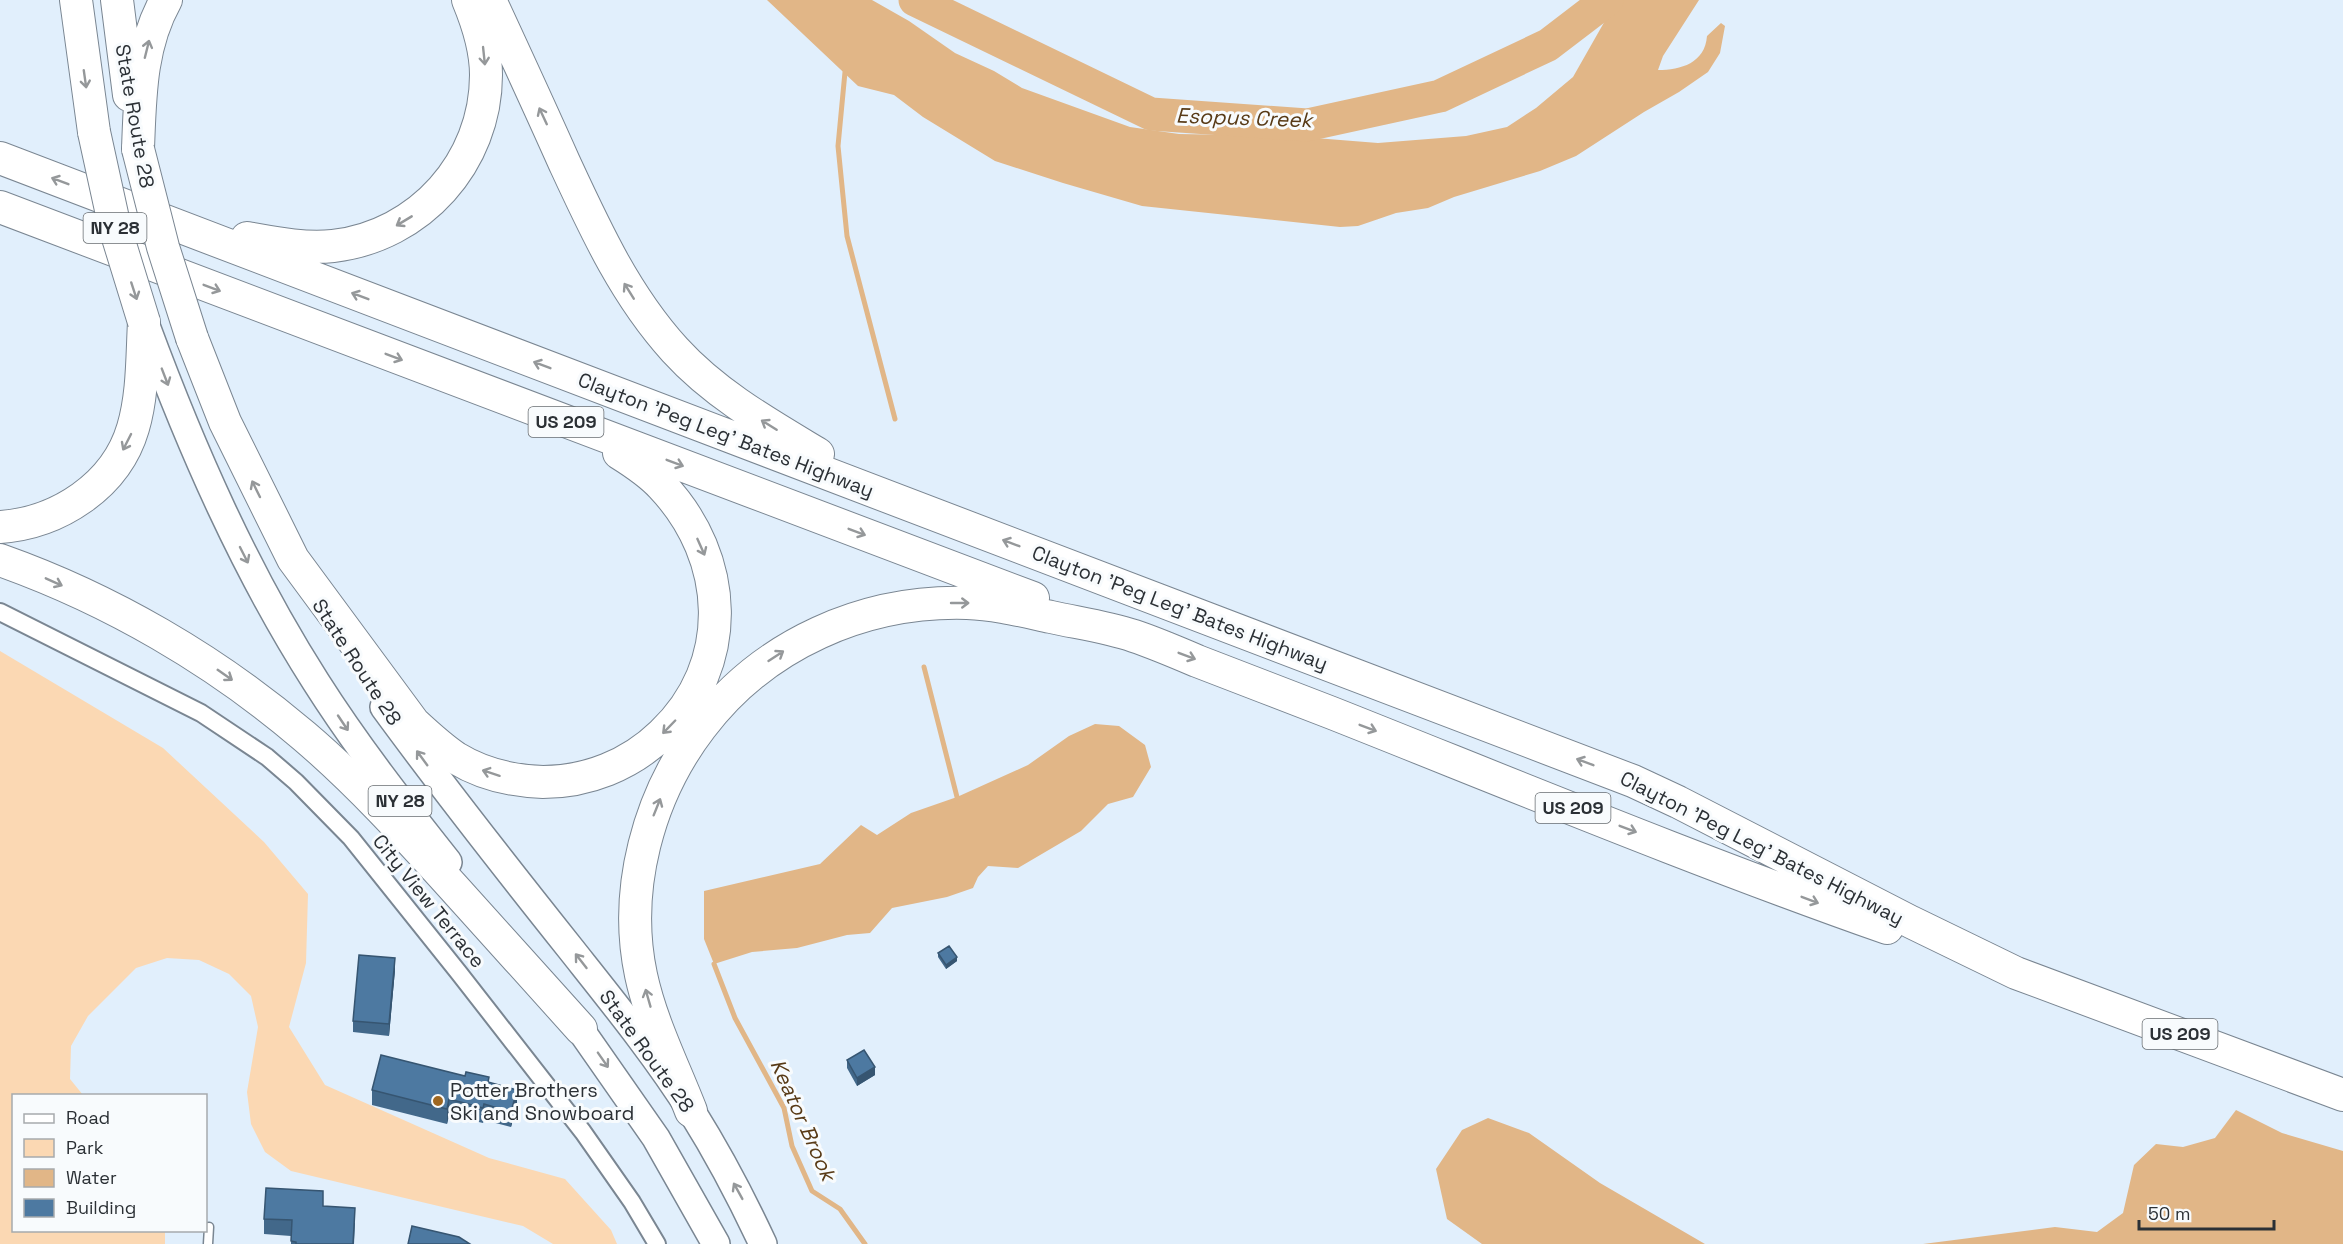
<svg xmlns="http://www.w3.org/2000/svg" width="2343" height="1244" font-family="'Space Grotesk',sans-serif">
<rect width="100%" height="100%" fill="#e1effc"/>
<path fill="#fbd8b3" d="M0,651L163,748L264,842L308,894L306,963L289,1027L325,1085L489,1158L565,1179L611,1230L617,1244H553L523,1226L291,1171L265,1152L251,1124L247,1092L258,1027L251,996L229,974L199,960L167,958L136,968L88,1016L71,1046L70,1079L83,1095L14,1096V1230L165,1231V1244H0Z"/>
<path fill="#e1b687" d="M767,0H872L909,21L955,53L994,71L1022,88L1130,127L1179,134L1290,136L1378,143L1466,136L1507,127L1536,108L1573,77L1606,19L1609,0H1699L1663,56L1658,70C1681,70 1705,63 1707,36L1721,23L1725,26L1720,53L1708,72L1679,92L1644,112L1576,156L1540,171L1454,197L1428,208L1396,213L1358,226L1340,227L1142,206L1063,183L995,161L923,117L894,95L858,86Z
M1095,724L1119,726L1145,745L1151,767L1133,797L1108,804L1081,831L1018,868L988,866L978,877L973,888L947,897L892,908L870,933L847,935L797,948L752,952L714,964L704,939V891L820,864L861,825L877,835L911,813L957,797L1028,765L1069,736Z
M2236,1110L2282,1133L2343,1151V1244H1923L2055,1227L2097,1232L2123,1213L2134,1165L2156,1144L2183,1147L2215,1138Z
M1488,1118L1529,1133L1600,1183L1705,1244H1482L1447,1219L1436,1169L1462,1130Z"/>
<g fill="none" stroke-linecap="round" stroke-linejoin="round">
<path stroke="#e1b687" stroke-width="5" d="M845,72L838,146L847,236L895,419
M924,667L957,797
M714,964L735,1018L784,1108L792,1146L812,1191L840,1209L865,1244"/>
<path stroke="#e1b687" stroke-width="33" d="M915,0L1151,114L1307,125L1440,96L1548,45L1607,0"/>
<defs>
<path id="lane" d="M208,1244L209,1227"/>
<path id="street" d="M0,612L201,713L267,757L296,782L351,838L459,973L583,1132L632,1202L657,1244"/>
<path id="primary" d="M146,326C192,450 245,571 316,682C356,745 402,804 448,862
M384,707C444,789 507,869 570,948C612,1001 656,1055 692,1112C719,1155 742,1199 763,1244
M568,1012L656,1138L716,1244"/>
<path id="highway" d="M76,0L94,132
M117,0L129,95
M490,0C515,54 540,108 564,162C595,229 625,295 675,350C715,394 768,424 818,454
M138,149C140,98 140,46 166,0
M0,158L1633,781L1678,802L1911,922L2016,973L2343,1095
M0,207L1033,598
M247,238C275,243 304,249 333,246C420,236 486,162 486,75C486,49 478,24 468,0
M192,338L225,422L293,559L414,723C428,736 441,748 456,758C482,774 513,781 543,782C587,782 630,765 662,734C735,665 730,558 662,486C650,473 635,463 619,453
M0,527C58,523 116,486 133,428C143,394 142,358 144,322
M0,560C110,599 215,660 304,736C358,782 406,835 454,888C496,935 539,982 581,1029
M691,1111C674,1067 651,1022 641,975C623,890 648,796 701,727C764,644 864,600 967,603C996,604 1023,611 1051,617C1078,623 1107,627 1134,636C1155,643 1176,652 1197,661C1242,678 1287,696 1332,713C1516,786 1699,862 1887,928"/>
</defs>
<use href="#lane" stroke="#7a8692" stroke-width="11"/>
<use href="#street" stroke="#7a8692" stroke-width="20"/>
<use href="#primary" stroke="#7a8692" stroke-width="30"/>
<use href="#highway" stroke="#7a8692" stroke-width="34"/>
<use href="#lane" stroke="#fff" stroke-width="8"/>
<use href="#street" stroke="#fff" stroke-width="16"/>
<use href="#primary" stroke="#fff" stroke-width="27"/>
<use href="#highway" stroke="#fff" stroke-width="32"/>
<defs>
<path id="highway-bridge" d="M94,132L115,228L144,322
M138,149L163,247L192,338"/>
</defs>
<use href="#highway-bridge" stroke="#7a8692" stroke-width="34" stroke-linecap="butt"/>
<use href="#highway-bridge" stroke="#fff" stroke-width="32"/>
</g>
<path fill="#42688a" d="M938,953L957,961L946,969L938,957Z
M395,970L389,1036L353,1032V1021Z
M847,1060L875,1075L857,1086L847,1068Z
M465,1076L489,1083L517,1105L511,1127L484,1120L483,1123L449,1115L447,1124L372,1105V1090Z
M323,1206L355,1223L354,1244H291V1236L264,1234V1219Z"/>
<path fill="#365571" d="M957,957V961L946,969V965Z
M395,958V970L389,1036V1024Z
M875,1067V1075L857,1086V1078Z
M517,1090V1105L511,1127V1112Z
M449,1099V1115L447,1124V1109Z"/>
<path fill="#4d79a1" stroke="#365571" stroke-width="1.5" d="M949,946L957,957L946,965L938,953Z
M359,955L395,958L389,1024L353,1021Z
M864,1050L875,1067L857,1078L847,1060Z
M381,1055L465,1076L466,1072L489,1077L488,1082L517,1090L511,1112L484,1104L483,1108L449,1099L447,1109L372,1090Z
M266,1188L323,1191V1206L355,1208L353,1244H296V1242L291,1241L292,1220L264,1219Z
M412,1226L459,1237L470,1244H408Z"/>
<defs><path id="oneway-shaft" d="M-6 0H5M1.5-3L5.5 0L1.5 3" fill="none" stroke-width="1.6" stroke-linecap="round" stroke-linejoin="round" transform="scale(1.5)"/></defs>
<g stroke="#95989a">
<use href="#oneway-shaft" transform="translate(147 49) rotate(-76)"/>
<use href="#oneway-shaft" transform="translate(484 56) rotate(84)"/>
<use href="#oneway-shaft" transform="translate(85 79) rotate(82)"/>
<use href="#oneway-shaft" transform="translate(543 116) rotate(-115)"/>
<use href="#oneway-shaft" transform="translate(60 181) rotate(-159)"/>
<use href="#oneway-shaft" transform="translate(404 221) rotate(149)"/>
<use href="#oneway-shaft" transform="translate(212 288) rotate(21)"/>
<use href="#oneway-shaft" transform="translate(134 291) rotate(72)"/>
<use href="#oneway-shaft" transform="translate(629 291) rotate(-122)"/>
<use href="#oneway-shaft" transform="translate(360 296) rotate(-159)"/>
<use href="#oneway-shaft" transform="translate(394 357) rotate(21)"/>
<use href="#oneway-shaft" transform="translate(542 365) rotate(-159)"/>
<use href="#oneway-shaft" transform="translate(165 377) rotate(69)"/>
<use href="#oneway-shaft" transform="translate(769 425) rotate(-148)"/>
<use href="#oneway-shaft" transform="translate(127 442) rotate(117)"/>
<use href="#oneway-shaft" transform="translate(675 463) rotate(21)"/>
<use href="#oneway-shaft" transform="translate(256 489) rotate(-116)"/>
<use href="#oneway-shaft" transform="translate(857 532) rotate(21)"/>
<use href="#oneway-shaft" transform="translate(1011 543) rotate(-159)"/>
<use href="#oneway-shaft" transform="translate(701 547) rotate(66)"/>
<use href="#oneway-shaft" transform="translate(244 555) rotate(63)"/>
<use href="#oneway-shaft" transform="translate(54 582) rotate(24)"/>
<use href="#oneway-shaft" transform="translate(960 603)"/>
<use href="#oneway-shaft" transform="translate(776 656) rotate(-33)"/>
<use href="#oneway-shaft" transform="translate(1187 656) rotate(21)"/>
<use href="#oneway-shaft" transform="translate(225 675) rotate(35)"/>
<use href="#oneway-shaft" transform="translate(343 723) rotate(56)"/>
<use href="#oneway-shaft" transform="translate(669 727) rotate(134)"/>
<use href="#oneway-shaft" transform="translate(1368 728) rotate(21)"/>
<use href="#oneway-shaft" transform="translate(422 758) rotate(-126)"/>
<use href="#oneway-shaft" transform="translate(1585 762) rotate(-159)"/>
<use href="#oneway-shaft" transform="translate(491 773) rotate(-162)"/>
<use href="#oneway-shaft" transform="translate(657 807) rotate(-68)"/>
<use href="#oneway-shaft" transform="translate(1628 829) rotate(21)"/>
<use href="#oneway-shaft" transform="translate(1810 900) rotate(21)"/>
<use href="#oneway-shaft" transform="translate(581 961) rotate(-128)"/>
<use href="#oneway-shaft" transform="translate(648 998) rotate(-106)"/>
<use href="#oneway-shaft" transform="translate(603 1060) rotate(55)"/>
<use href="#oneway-shaft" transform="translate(738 1191) rotate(-119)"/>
</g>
<circle fill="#9e6721" stroke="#f8fbfd" stroke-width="2" cx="438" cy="1101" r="6"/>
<g text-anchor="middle" stroke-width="6" stroke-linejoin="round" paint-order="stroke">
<g fill="#f8fbfd" stroke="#686d71" stroke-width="1.5">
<rect x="83.5" y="213" width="63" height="30" rx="4.5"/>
<rect x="528.5" y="407" width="75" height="30" rx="4.5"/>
<rect x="368.5" y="786" width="63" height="30" rx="4.5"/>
<rect x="1535.5" y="793" width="75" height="30" rx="4.5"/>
<rect x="2142.5" y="1019" width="75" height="30" rx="4.5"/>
</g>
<g font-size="18" font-weight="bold" fill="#2b3035">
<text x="115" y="234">NY 28</text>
<text x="566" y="428">US 209</text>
<text x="400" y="807">NY 28</text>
<text x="1573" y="814">US 209</text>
<text x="2180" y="1040">US 209</text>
</g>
<g font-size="20" fill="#2b3035" stroke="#f8fbfd">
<text transform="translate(135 116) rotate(80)" y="7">State Route 28</text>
<text transform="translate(726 435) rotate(21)" y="7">Clayton 'Peg Leg' Bates Highway</text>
<text transform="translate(1180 608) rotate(21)" y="7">Clayton 'Peg Leg' Bates Highway</text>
<text transform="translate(357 662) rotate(57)" y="7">State Route 28</text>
<text transform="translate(1762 848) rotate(27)" y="7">Clayton 'Peg Leg' Bates Highway</text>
<text transform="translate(429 901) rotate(51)" y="7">City View Terrace</text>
<text transform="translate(647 1051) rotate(54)" y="7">State Route 28</text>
</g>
<g font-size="20" fill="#2b3035" stroke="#f8fbfd" text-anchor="start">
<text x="450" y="1097">Potter Brothers<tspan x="450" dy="23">Ski and Snowboard</tspan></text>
</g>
<g font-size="21" font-style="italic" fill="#583a16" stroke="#f8fbfd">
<text transform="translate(1244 118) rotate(2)" y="7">Esopus Creek</text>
<text transform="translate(803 1120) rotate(66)" y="7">Keator Brook</text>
</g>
</g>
<rect x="12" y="1094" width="195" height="138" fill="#f8fbfd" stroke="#a6aaad" stroke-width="1.5"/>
<rect x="24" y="1114" width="30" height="9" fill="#ffffff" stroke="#a6aaad" stroke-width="1.5"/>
<text x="66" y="1124" font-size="18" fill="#2b3035">Road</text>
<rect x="24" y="1139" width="30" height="18" fill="#fbd8b3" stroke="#a6aaad" stroke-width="1.5"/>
<text x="66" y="1154" font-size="18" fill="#2b3035">Park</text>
<rect x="24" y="1169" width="30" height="18" fill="#e1b687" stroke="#a6aaad" stroke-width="1.5"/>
<text x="66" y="1184" font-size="18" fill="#2b3035">Water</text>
<rect x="24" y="1199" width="30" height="18" fill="#4d79a1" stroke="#a6aaad" stroke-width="1.5"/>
<text x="66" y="1214" font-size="18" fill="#2b3035">Building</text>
<path d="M2139 1220v9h135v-9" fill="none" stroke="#2b3035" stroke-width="3"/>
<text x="2148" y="1220" font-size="18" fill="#2b3035" stroke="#f8fbfd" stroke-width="4.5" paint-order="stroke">50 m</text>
</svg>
